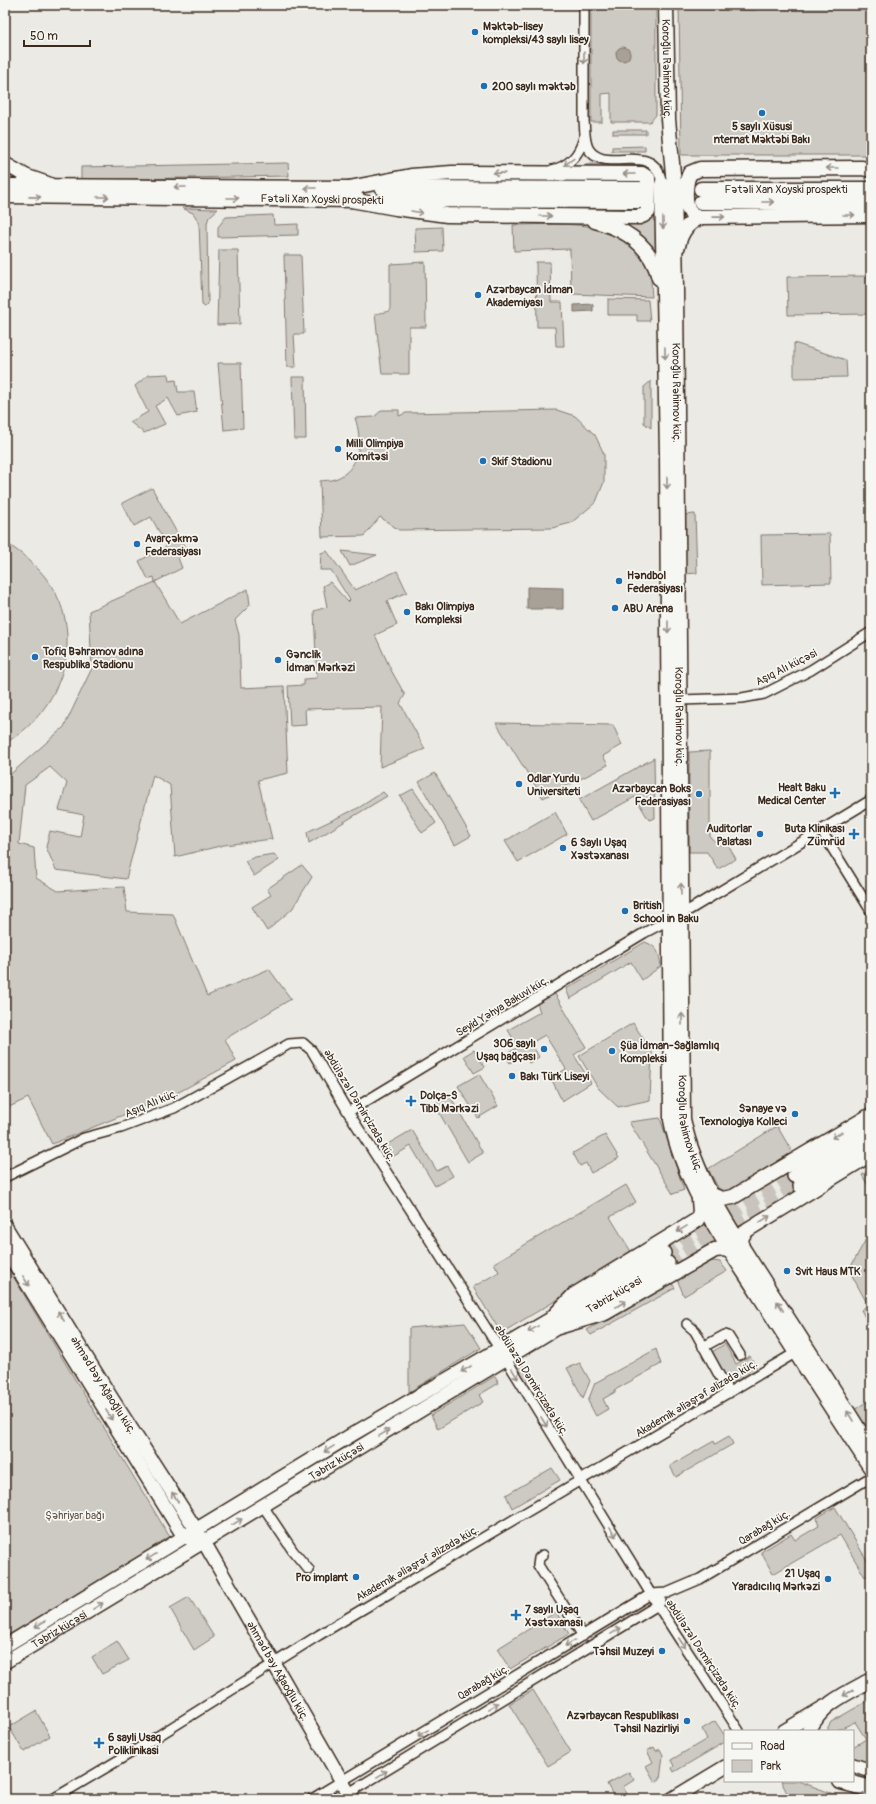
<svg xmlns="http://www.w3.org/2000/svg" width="876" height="1804" font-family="Pangolin,sans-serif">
<rect width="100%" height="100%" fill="#ebeae5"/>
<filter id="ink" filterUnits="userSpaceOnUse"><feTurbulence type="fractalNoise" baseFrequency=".025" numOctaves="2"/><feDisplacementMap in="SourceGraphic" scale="8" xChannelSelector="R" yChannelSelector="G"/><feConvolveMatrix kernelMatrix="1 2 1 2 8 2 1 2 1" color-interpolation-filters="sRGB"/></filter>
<g filter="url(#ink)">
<path fill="#cdcac4" stroke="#847a71" d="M591,5H656V115L650,122H611V93L602,94V122H591Z
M679,5H689V9L756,10V5H871V155H681Z
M613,130H646V134H613Z
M645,146V151H612V147Z
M288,163L289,176L81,180V167Z
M586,164L644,165L655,172L659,258C647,239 637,233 619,222L647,221L651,219L654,215L649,171L644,168L586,167Z
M182,208L218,209L209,217L207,223L208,304L205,307L202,305L199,222L193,213Z
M273,215L274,225L298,224V235L218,237V227L226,217Z
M513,225C559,225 626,215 648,267C652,275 651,288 652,297L571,294L570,249L514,251Z
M442,227L443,251L416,252L415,228Z
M219,250H238L240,324L217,325Z
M284,255H301L304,334H294L296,367H287Z
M425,262L426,327H409V374H382L375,314L390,311V264Z
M536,262H550L551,302H562L564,346H556L555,327H537Z
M871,276V314L788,315L787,277Z
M608,299L648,300L650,321H637V315H608Z
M794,343L846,360L847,377L794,378Z
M218,363H241L243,428L224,430Z
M168,374L169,381L176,380L178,392H194L197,412L178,416L168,398L155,406L165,424L144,433L130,422L148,412L135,386L148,375Z
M292,377H305L306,439H294Z
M651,381V428L644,423V387Z
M382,410H399V416L406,413L557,410L575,416L595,435L604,454V482L596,502L571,523L552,528L399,530L380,517L364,536L322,537L320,481C324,480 331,481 335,479C360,470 363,440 355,418L374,417Z
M152,488L187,551L178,558L182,568L155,582L180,624L248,589L250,605L235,620L239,635L241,688L284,686L288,773L258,780L272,839L224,845L175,857L170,785L153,775L126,879L56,870L46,847L50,831L80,837L84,815L59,810L67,783L50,767L25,785L19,844L34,848L36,878L58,891L124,887L127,912L173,914L207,996L269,969L291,999L225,1039L236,1061L177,1093L52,1144L28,1098L5,1109V960L10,957L5,940V779L64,727L92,668L89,611L155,582L154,577L148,579L139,561L167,546L151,517L134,526L122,503Z
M695,514L697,573L684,574V515Z
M830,534L831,583L762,585L761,535Z
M5,542C26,556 44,571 56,594C84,648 56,715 5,743Z
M327,551L355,590L397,571L407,592L387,601L397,625L375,635L391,670L405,695L400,703L425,749L380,767L382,707L305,709L306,725L290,726L288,686L304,685V679L317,678L314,611L327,607L323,586L330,582L348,602L350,600L331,570H320L321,553Z
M342,551L377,555L350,566Z
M496,723L613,725L622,745L603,756L608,765L543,798Z
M710,751V837L719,845L726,842L736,859L718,869L707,852H689V752Z
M654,758L655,818L649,820L635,797L591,821L579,800Z
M435,773L471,836L455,845L419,782Z
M413,789L436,823L422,833L400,796Z
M383,792L387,796L309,843L307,832L360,807Z
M555,812L567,834L518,862L505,841Z
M274,854L279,860L254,876L245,861L255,857Z
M302,865L312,877L292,909L267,931L252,907L271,895L267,889Z
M645,942C658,947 659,953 661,966L642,980L631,962L570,999L566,989Z
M555,994L586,1047L574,1055L591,1083L562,1101L551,1078L566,1069L545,1035L531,1043L539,1057L529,1063L524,1054L510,1063L505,1055L518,1047L508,1030L540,1012L537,1003Z
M633,1023L652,1052L650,1100L618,1107L598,1088L579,1056Z
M474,1050L485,1067L474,1073L464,1056Z
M479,1074L498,1106L478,1118L458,1086Z
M449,1094L483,1153L468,1162L434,1104Z
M660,1118L684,1190L673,1194L629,1122Z
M777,1126L794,1155L726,1194L719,1189L708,1169Z
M412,1130L437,1171L447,1166L453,1176L435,1186L411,1146L392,1157L386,1145Z
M605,1135L619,1158L591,1173L586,1163L580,1166L573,1153Z
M871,1169V1191L862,1175Z
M626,1185L636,1202L610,1217L633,1255L501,1333L473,1287L499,1272L494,1263Z
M871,1230V1328L861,1310L868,1305L849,1270Z
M713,1261L720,1262L727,1271L684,1296L677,1279L702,1264Z
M5,1263L171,1539L5,1637Z
M671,1282L675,1288L591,1335L587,1330Z
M465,1323L481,1348L409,1392V1328Z
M725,1344L736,1364L750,1356L757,1369L730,1384L712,1352Z
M656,1349L661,1364L615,1390V1392L603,1399L608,1409L596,1416L588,1401L595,1383Z
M521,1362L531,1379L526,1382L516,1366Z
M580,1363L590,1381L583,1398L567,1368Z
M495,1376L499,1383L479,1395L483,1402L438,1429L431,1415Z
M871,1399V1436L854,1410Z
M729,1436L733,1444L676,1477L670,1466L714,1441L715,1444Z
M552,1468L560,1480L512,1508L506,1495Z
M835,1507L871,1567V1573L865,1577L840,1535L773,1574L761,1552L791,1534L795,1540L819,1526L817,1518Z
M189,1597L214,1637L194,1650L170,1608Z
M556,1612L569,1634L510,1669L497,1649Z
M117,1641L129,1660L102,1674L92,1657Z
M533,1690L571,1752L548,1766L509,1704Z
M871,1699V1763L853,1757V1747L866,1739L855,1722L835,1731H828V1727L831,1722Z
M36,1711L50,1736L24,1752L9,1727Z
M715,1721L725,1736V1742L674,1772L672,1768L674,1766L671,1760L707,1739L702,1729Z
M654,1747L656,1751L660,1749L663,1755L660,1780L655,1782L646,1766L653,1762L647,1751Z
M629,1772L634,1780L623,1787L629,1797L625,1799H615L607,1784Z
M781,1781H798L847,1799H790Z"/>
<path fill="#a8a198" stroke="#7c7167" d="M616 54a7 7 0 1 1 14 0a7 7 0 1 1-14 0Z
M593,304V311L574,312V305Z
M527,587L563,588V609H527Z"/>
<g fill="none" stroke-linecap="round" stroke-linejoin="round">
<path stroke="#c8c4bd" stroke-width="13" stroke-dasharray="13 6" stroke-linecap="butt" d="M664,1253L794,1176
M668,1263L800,1186"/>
<defs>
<path id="street" d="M584,5V120C585,129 584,139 588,148C604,177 655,137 662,184
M552,170C569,166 580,154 584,137
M680,700L742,698L764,694L811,670L871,632
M821,830L871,911
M682,912L689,910L871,800
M348,1112L644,933L661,924L669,923
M5,1177L84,1138L121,1128L174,1108L289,1044L303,1043L312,1051L348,1112L506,1359L662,1612L739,1731
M687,1324L695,1331L729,1393
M703,1347L725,1335L728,1336L740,1355
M263,1506L293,1551L309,1570
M543,1555L539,1558L538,1565L583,1636
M53,1799L139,1748L319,1635L795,1353
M312,1799L651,1594L667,1593L700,1579L871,1477
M339,1799L658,1605L661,1601"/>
<g id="secondary">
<path d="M5,164L26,176L49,184"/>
<path d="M794,1176L871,1128"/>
<path d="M800,1186L871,1141"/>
<path id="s1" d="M5,1226L112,1399L204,1542L352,1799"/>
<path d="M5,1248L184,1537L192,1539"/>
<path d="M5,1646L353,1434L664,1253"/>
<path id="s2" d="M5,1662L558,1327L668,1263"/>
<path d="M784,1731L824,1707"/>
<path d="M853,1765L871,1771"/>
<path d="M672,1799L725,1767"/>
</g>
<g id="primary">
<path id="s3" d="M666,5L668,119L674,185L676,289L683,1119C695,1180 737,1239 770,1291C804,1343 838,1396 871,1449"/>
<path d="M871,170L862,168L700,169L690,173C685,182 684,204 690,212C693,216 697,216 701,217L871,215"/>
<path d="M662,184L667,454L671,1120C683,1184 724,1241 759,1295C796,1353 833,1411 871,1468"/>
<path d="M5,186L357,188"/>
<path d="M349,188L411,176L452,173L642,174L648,178V212L644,215L639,217L447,215L396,208L351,200"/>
<path d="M382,188L640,189"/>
<path id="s4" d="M701,189H871"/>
<path d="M5,196L359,200"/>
<path d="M387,200L640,201"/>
<path d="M701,202H871"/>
<path d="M595,221C626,229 651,245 659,278"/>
<path d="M678,246C681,231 688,223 701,217"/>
<path d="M712,1195L722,1199L733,1197L871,1115"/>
<path d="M741,1245L742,1236L747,1230L871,1154"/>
<path d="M552,1318L574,1295L697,1220L700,1212L699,1200"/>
<path d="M558,1327L605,1313L715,1250L725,1249L731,1252"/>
<path d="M809,1731C820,1704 847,1693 871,1680"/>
</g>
<path id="highway" d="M841,1781L871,1789"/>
</defs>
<use href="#street" stroke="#3b2a1e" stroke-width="12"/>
<use href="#secondary" stroke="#3b2a1e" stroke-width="16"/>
<use href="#primary" stroke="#3b2a1e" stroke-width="17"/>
<use href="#highway" stroke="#3b2a1e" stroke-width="19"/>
<use href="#street" stroke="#f6f6f2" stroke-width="9"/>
<use href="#secondary" stroke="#f6f6f2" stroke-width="13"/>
<use href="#primary" stroke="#f6f6f2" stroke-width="14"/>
<use href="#highway" stroke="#f6f6f2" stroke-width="16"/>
</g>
<defs><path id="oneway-shaft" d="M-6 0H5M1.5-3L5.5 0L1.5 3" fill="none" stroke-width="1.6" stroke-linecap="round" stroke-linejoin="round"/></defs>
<g stroke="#989088">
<use href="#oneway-shaft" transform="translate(584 58) rotate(90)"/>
<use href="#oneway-shaft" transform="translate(569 162) rotate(144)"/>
<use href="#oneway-shaft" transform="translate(832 168) rotate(180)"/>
<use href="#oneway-shaft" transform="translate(499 173) rotate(-179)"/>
<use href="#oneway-shaft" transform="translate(629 174) rotate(-180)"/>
<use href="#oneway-shaft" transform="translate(180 187) rotate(-180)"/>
<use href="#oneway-shaft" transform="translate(310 188) rotate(-180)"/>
<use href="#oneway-shaft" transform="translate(35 197) rotate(1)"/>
<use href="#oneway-shaft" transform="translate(103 197)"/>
<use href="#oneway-shaft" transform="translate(233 198)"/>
<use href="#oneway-shaft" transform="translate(768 202)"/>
<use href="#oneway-shaft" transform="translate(417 212) rotate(9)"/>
<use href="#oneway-shaft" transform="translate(849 215)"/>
<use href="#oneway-shaft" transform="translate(546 216)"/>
<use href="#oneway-shaft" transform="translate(719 217) rotate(-1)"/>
<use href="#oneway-shaft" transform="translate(663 223) rotate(89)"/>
<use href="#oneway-shaft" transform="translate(665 353) rotate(89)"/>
<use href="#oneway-shaft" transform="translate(667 483) rotate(90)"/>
<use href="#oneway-shaft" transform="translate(668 627) rotate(90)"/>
<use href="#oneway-shaft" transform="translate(681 889) rotate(-90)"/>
<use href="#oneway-shaft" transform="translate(682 1019) rotate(-90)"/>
<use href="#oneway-shaft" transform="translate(837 1135) rotate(149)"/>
<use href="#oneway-shaft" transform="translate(765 1219) rotate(-31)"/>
<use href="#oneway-shaft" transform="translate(682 1229) rotate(148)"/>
<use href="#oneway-shaft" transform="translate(26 1281) rotate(58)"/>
<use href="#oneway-shaft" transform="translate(621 1304) rotate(-30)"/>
<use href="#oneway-shaft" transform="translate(780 1306) rotate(-123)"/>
<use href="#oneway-shaft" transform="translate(61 1316) rotate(-122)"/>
<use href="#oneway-shaft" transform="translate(533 1329) rotate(149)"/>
<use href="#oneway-shaft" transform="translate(466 1369) rotate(150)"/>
<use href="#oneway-shaft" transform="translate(515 1374) rotate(59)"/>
<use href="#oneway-shaft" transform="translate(109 1415) rotate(58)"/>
<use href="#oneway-shaft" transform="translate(850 1416) rotate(-122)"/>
<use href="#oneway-shaft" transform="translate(544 1422) rotate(59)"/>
<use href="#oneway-shaft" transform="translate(384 1433) rotate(-31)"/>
<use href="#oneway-shaft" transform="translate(329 1449) rotate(149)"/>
<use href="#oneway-shaft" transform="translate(175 1497) rotate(-123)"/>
<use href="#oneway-shaft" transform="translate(237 1522) rotate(-31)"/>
<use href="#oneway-shaft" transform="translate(613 1532) rotate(58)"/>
<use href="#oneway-shaft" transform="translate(151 1557) rotate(149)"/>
<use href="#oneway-shaft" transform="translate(98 1606) rotate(-31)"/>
<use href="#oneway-shaft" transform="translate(40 1624) rotate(148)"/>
<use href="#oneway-shaft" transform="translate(616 1631) rotate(-31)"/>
<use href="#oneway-shaft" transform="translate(570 1643) rotate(149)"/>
<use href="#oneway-shaft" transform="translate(682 1643) rotate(57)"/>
<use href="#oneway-shaft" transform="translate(848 1693) rotate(150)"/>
<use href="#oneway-shaft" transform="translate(493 1706) rotate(-31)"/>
<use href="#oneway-shaft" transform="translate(423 1733) rotate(149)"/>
<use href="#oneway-shaft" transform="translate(382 1774) rotate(-31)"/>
</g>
</g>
<g fill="#1f6fb2" stroke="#f6f6f2" stroke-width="1.5">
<circle cx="475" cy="32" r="4"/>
<circle cx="484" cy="86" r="4"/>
<circle cx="762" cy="113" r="4"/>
<circle cx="478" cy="295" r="4"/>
<circle cx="338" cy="449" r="4"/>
<circle cx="483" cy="461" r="4"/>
<circle cx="137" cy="544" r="4"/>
<circle cx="619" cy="581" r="4"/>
<circle cx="615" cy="608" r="4"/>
<circle cx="407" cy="612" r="4"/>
<circle cx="35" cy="657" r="4"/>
<circle cx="278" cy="660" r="4"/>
<circle cx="519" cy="784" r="4"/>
<path d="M833 787h4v4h4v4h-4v4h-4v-4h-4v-4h4z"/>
<circle cx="699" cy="794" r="4"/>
<circle cx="760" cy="834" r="4"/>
<path d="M852 828h4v4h4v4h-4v4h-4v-4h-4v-4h4z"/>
<circle cx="563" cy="848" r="4"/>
<circle cx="625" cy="911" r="4"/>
<circle cx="544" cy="1049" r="4"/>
<circle cx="612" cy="1051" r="4"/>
<circle cx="512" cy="1076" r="4"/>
<path d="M409 1095h4v4h4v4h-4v4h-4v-4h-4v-4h4z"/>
<circle cx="795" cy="1114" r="4"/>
<circle cx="787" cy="1271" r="4"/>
<circle cx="356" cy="1577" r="4"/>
<circle cx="828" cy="1579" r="4"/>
<path d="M514 1609h4v4h4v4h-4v4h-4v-4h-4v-4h4z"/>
<circle cx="662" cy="1651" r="4"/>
<circle cx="687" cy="1721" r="4"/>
<path d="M97 1737h4v4h4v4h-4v4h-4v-4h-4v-4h4z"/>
</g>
<g text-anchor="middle" stroke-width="3.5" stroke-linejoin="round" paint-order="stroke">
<g font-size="11" font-weight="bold" fill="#3b2a1e" stroke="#f6f6f2" text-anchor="start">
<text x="483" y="30">Məktəb-lisey<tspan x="483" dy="13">kompleksi/43 saylı lisey</tspan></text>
<text x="492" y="90">200 saylı məktəb</text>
<text x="762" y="130" text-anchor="middle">5 saylı Xüsusi<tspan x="762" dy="13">nternat Məktəbi Bakı</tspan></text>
<text x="486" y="293">Azərbaycan İdman<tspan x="486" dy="13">Akademiyası</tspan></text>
<text x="346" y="447">Milli Olimpiya<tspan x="346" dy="13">Komitəsi</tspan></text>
<text x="491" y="465">Skif Stadionu</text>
<text x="145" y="542">Avarçəkmə<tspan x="145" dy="13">Federasiyası</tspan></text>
<text x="627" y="579">Həndbol<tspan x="627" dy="13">Federasiyası</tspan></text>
<text x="415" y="610">Bakı Olimpiya<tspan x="415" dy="13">Kompleksi</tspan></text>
<text x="623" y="612">ABU Arena</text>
<text x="43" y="655">Tofiq Bəhramov adına<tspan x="43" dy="13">Respublika Stadionu</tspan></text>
<text x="286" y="658">Gənclik<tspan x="286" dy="13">İdman Mərkəzi</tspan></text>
<text x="527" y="782">Odlar Yurdu<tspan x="527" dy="13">Universiteti</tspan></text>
<text x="826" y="791" text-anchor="end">Healt Baku<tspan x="826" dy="13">Medical Center</tspan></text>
<text x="691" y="792" text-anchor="end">Azərbaycan Boks<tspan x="691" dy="13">Federasiyası</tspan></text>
<text x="752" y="832" text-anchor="end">Auditorlar<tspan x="752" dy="13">Palatası</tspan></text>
<text x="845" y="832" text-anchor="end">Buta Klinikası<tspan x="845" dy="13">Zümrüd</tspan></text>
<text x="571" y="846">6 Saylı Uşaq<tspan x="571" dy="13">Xəstəxanası</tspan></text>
<text x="633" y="909">British<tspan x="633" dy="13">School in Baku</tspan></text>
<text x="536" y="1047" text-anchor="end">306 saylı<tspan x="536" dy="13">Uşaq bağçası</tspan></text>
<text x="620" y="1049">Şüa İdman-Sağlamlıq<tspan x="620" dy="13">Kompleksi</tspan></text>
<text x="520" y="1080">Bakı Türk Liseyi</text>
<text x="420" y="1099">Dolça-S<tspan x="420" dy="13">Tibb Mərkəzi</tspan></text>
<text x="787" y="1112" text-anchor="end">Sənaye və<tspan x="787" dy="13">Texnologiya Kolleci</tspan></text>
<text x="795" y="1275">Svit Haus MTK</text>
<text x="820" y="1577" text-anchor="end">21 Uşaq<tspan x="820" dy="13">Yaradıcılıq Mərkəzi</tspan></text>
<text x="348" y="1581" text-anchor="end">Pro implant</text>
<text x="525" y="1613">7 saylı Uşaq<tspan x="525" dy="13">Xəstəxanası</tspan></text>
<text x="654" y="1655" text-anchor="end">Təhsil Muzeyi</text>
<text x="679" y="1719" text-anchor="end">Azərbaycan Respublikası<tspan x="679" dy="13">Təhsil Nazirliyi</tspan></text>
<text x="108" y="1741">6 sayli Usaq<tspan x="108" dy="13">Poliklinikasi</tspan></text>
</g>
<g font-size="11" fill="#3b2a1e" stroke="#f6f6f2">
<text dy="4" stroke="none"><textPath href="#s3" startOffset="64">Koroğlu Rəhimov küç.</textPath></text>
<text dy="4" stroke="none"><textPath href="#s4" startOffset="85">Fətəli Xan Xoyski prospekti</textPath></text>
<text transform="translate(322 199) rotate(1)" y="4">Fətəli Xan Xoyski prospekti</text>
<text dy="4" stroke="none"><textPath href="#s3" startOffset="388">Koroğlu Rəhimov küç.</textPath></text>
<text transform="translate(786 667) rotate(-27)" y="4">Aşıq Alı küçəsi</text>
<text dy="4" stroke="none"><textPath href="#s3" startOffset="712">Koroğlu Rəhimov küç.</textPath></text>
<text transform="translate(502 1006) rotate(-31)" y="4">Seyid Yəhya Bakuvi küç.</text>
<text transform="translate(151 1103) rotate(-23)" y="4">Aşıq Alı küç.</text>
<text transform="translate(360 1105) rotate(59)" y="4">Əbdüləzəl DƏmirçizadə küç.</text>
<text dy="4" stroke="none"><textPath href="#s3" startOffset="1120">Koroğlu Rəhimov küç.</textPath></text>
<text dy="4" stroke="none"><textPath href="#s2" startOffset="711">Təbriz küçəsi</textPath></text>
<text transform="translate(532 1380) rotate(58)" y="4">Əbdüləzəl DƏmirçizadə küç.</text>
<text dy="4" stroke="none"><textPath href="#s1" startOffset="187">Əhməd bəy Ağaoğlu küç.</textPath></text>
<text transform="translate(696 1398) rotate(-31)" y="4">Akademik Əliəşrəf Əlizadə küç.</text>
<text dy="4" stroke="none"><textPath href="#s2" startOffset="387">Təbriz küçəsi</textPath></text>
<text transform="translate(764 1527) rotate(-31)" y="4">Qarabağ küç.</text>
<text transform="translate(417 1563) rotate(-30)" y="4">Akademik Əliəşrəf Əlizadə küç.</text>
<text dy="4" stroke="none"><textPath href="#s2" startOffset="63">Təbriz küçəsi</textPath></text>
<text transform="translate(704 1654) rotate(57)" y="4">Əbdüləzəl DƏmirçizadə küç.</text>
<text dy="4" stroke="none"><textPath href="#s1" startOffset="522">Əhməd bəy Ağaoğlu küç.</textPath></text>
<text transform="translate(483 1682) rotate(-31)" y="4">Qarabağ küç.</text>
</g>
<g font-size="11" fill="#605248" stroke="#f6f6f2">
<text x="75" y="1519">Şəhriyar bağı</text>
</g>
</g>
<rect width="876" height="1804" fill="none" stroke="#f6f6f2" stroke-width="20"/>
<rect x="10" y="10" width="856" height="1784" fill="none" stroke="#3b2a1e" stroke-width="1.5" filter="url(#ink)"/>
<rect x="724" y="1730" width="130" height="52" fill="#f6f6f2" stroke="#aba49d"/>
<rect x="732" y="1743" width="20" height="6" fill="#f6f6f2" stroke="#aba49d"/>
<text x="760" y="1750" font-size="12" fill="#3b2a1e">Road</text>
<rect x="732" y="1760" width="20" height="12" fill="#cdcac4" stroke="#aba49d"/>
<text x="760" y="1770" font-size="12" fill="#3b2a1e">Park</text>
<path d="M24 40v6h66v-6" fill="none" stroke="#3b2a1e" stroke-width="2"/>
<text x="30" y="40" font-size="12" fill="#3b2a1e" stroke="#f6f6f2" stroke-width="3" paint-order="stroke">50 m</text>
</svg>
